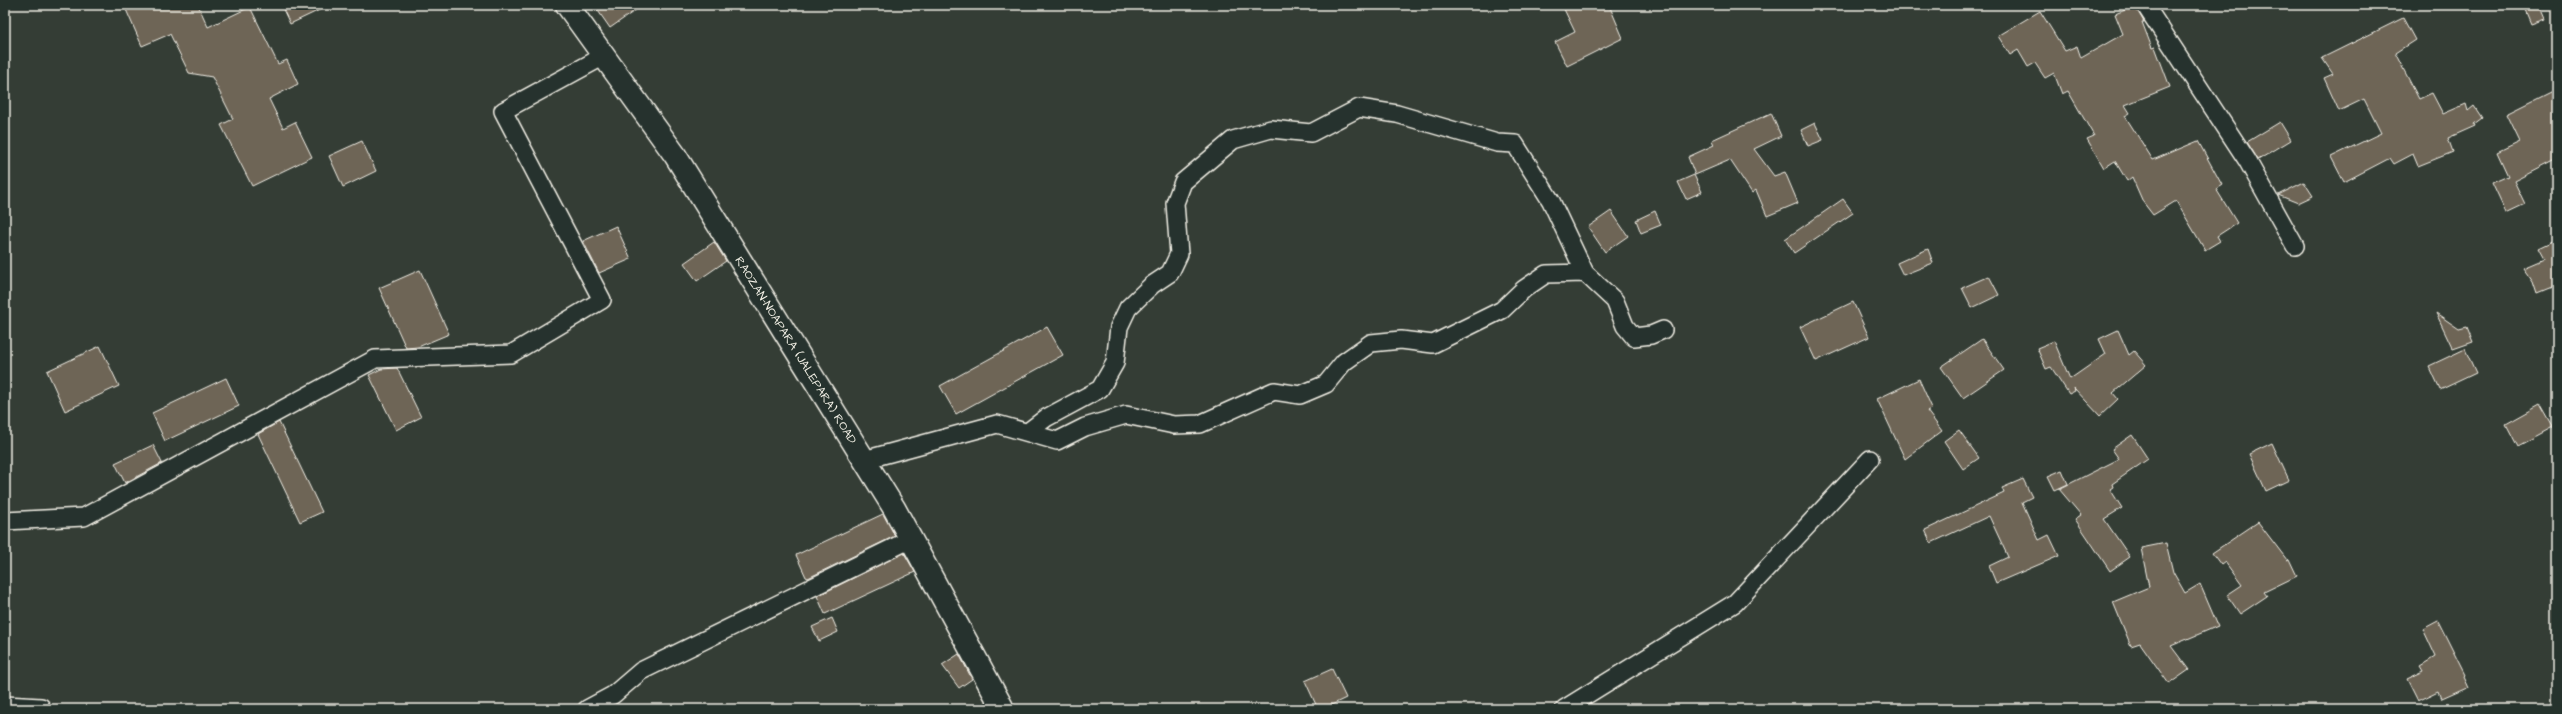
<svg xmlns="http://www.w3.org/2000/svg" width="2562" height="714" font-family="'Architects Daughter',sans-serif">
<rect width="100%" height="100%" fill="#343d35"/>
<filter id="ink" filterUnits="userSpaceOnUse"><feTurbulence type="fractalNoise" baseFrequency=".025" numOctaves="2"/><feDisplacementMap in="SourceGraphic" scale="8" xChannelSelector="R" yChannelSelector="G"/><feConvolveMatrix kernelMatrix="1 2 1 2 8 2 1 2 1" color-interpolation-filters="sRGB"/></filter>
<g filter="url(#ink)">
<path fill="#6e6557" stroke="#f4f1e8" d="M124,5H198L208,27L250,7L278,64L287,60L298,84L269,99L283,128L295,122L312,157L252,186L221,125L233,119L212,77L189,73L170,34L142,46Z
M281,5H330L290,24Z
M594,5H643L610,28Z
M1562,5H1609L1623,38L1567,66L1555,42L1575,32Z
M2523,5H2539L2545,19L2531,24Z
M2135,6L2144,22H2142L2152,48L2155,47L2170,87L2125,105L2130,113L2125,116L2153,160L2198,141L2222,185L2216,189L2237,223L2217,236L2220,241L2205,250L2176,201L2153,215L2143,202L2132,177L2127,181L2115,161L2104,168L2087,139L2094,136L2068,91L2062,94L2054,73L2045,78L2035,63L2028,67L2018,50L2010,55L1998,36L2040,11L2065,51L2077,46L2081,58L2123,34L2115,14Z
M2403,18L2415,40L2395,53L2419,99L2432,93L2443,114L2466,104L2468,111L2474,106L2482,118L2474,124L2475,126L2448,138L2453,152L2418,166L2413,154L2394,164L2390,158L2344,182L2331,157L2381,133L2364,99L2339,111L2324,78L2333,74L2322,58Z
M2557,89V159L2514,181L2525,204L2506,213L2492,183L2508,176L2497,152L2520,141L2507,114Z
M1771,113L1781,136L1754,149L1774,176L1785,172L1798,203L1767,216L1756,190L1752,193L1730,160L1695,175L1688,157L1714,145L1712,140Z
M2280,122L2291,140L2258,160L2247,142Z
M1815,123L1823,140L1808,146L1801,130Z
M362,141L376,171L343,187L329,156Z
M1694,175L1702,192L1686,199L1678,182Z
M2304,182L2313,196L2298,203L2278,195Z
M1843,199L1853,213L1794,253L1785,239Z
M1611,211L1628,236L1605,252L1588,227Z
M1655,211L1661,225L1641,233L1636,220Z
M616,226L631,259L599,273L583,241Z
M2557,239V286L2537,294L2533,282L2523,268L2544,259L2538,248Z
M714,242L726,261L697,281L684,263Z
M1928,249L1933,263L1903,275L1897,263Z
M420,270L449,334L418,347L406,348L379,288Z
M1989,276L1999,295L1972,308L1962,288Z
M1853,302L1869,337L1816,361L1800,327Z
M2436,313L2459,329L2467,327L2473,342L2453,349Z
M1047,327L1063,355L956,414L940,386Z
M2118,330L2129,355L2134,351L2146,365L2113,393L2118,399L2100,416L2074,388L2075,391L2069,394L2051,367L2046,369L2037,348L2054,341L2070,379L2106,354L2099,339Z
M1982,339L2004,370L1963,398L1941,367Z
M100,346L119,386L65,411L47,371Z
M2465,349L2476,373L2440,390L2429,366Z
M397,368L421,417L396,430L369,375L381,369Z
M226,378L239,406L165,441L152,413Z
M1919,379L1932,408L1927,411L1942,431L1905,459L1877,399Z
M2540,405L2553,428L2518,447L2506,424Z
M279,422L322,512L300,522L258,434Z
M1959,430L1979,458L1963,469L1944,441Z
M2132,435L2148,459L2112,484L2113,487L2110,489L2122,508L2104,519L2130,557L2110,571L2075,519L2081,515L2059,489L2119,459L2112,449Z
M2272,443L2289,480L2266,491L2249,454Z
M153,445L162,463L125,483L115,463Z
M2062,470L2068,484L2055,490L2048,476Z
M2023,479L2032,497L2022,502L2039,540L2049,535L2059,556L1996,583L1989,566L2008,557L1989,516L1931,543L1925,530L2004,493L2002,488Z
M883,514L895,536L808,578L806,577L796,555Z
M2258,522L2287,560L2289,559L2297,576L2264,592L2267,596L2240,614L2227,595L2242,585L2225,562L2221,565L2212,553Z
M2166,543L2173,572L2185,593L2200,584L2218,626L2171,646L2189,670L2169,684L2140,643L2131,646L2113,602L2149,587L2141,548Z
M904,553L915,572L825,614L817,596Z
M832,618L838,632L819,641L812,627Z
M2438,621L2465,675L2464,676L2469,687L2442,699L2439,691L2418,701L2407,679L2424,671L2421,666L2436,657L2423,629Z
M959,654L972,679L959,688L942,665Z
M1332,669L1346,698L1323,709H1318L1305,681Z"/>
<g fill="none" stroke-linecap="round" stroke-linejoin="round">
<defs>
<path id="street" d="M2145,5L2247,160L2295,246
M1029,431L1046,418L1100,389L1115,363L1119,327L1128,308L1152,285L1170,273L1179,254L1175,203L1183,182L1233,140L1271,129L1311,133L1359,108L1397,114L1497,143L1515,144L1551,201L1585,273L1615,301L1625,326L1634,337L1651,335L1663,330
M864,460L997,424L1057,441L1085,427L1126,415L1174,425L1200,424L1274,391L1300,395L1326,384L1344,362L1371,343L1401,340L1433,344L1502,310L1524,289L1546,274L1585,273
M5,521L84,517L375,359L511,354L602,300L503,111L604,56
M5,705L41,707L42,709
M587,709L613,695L641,671L911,539
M1564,709L1735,603L1870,459"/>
<path id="secondary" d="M567,5L675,155L894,508L1003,709"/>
</defs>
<use href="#street" stroke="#f4f1e8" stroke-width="20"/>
<use href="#secondary" stroke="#f4f1e8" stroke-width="25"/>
<use href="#street" stroke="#26332d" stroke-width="17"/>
<use href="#secondary" stroke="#26332d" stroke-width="22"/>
</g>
</g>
<g text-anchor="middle" stroke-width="3" stroke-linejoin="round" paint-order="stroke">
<g font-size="12" fill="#f4f1e8" stroke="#26332d">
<text transform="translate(796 350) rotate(58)" y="4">RAOZAN-NOAPARA (JALEPARA) ROAD</text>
</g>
</g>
<rect width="2562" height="714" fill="none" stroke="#26332d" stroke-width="20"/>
<rect x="10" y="10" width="2542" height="694" fill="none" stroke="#f4f1e8" stroke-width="1.5" filter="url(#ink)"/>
</svg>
